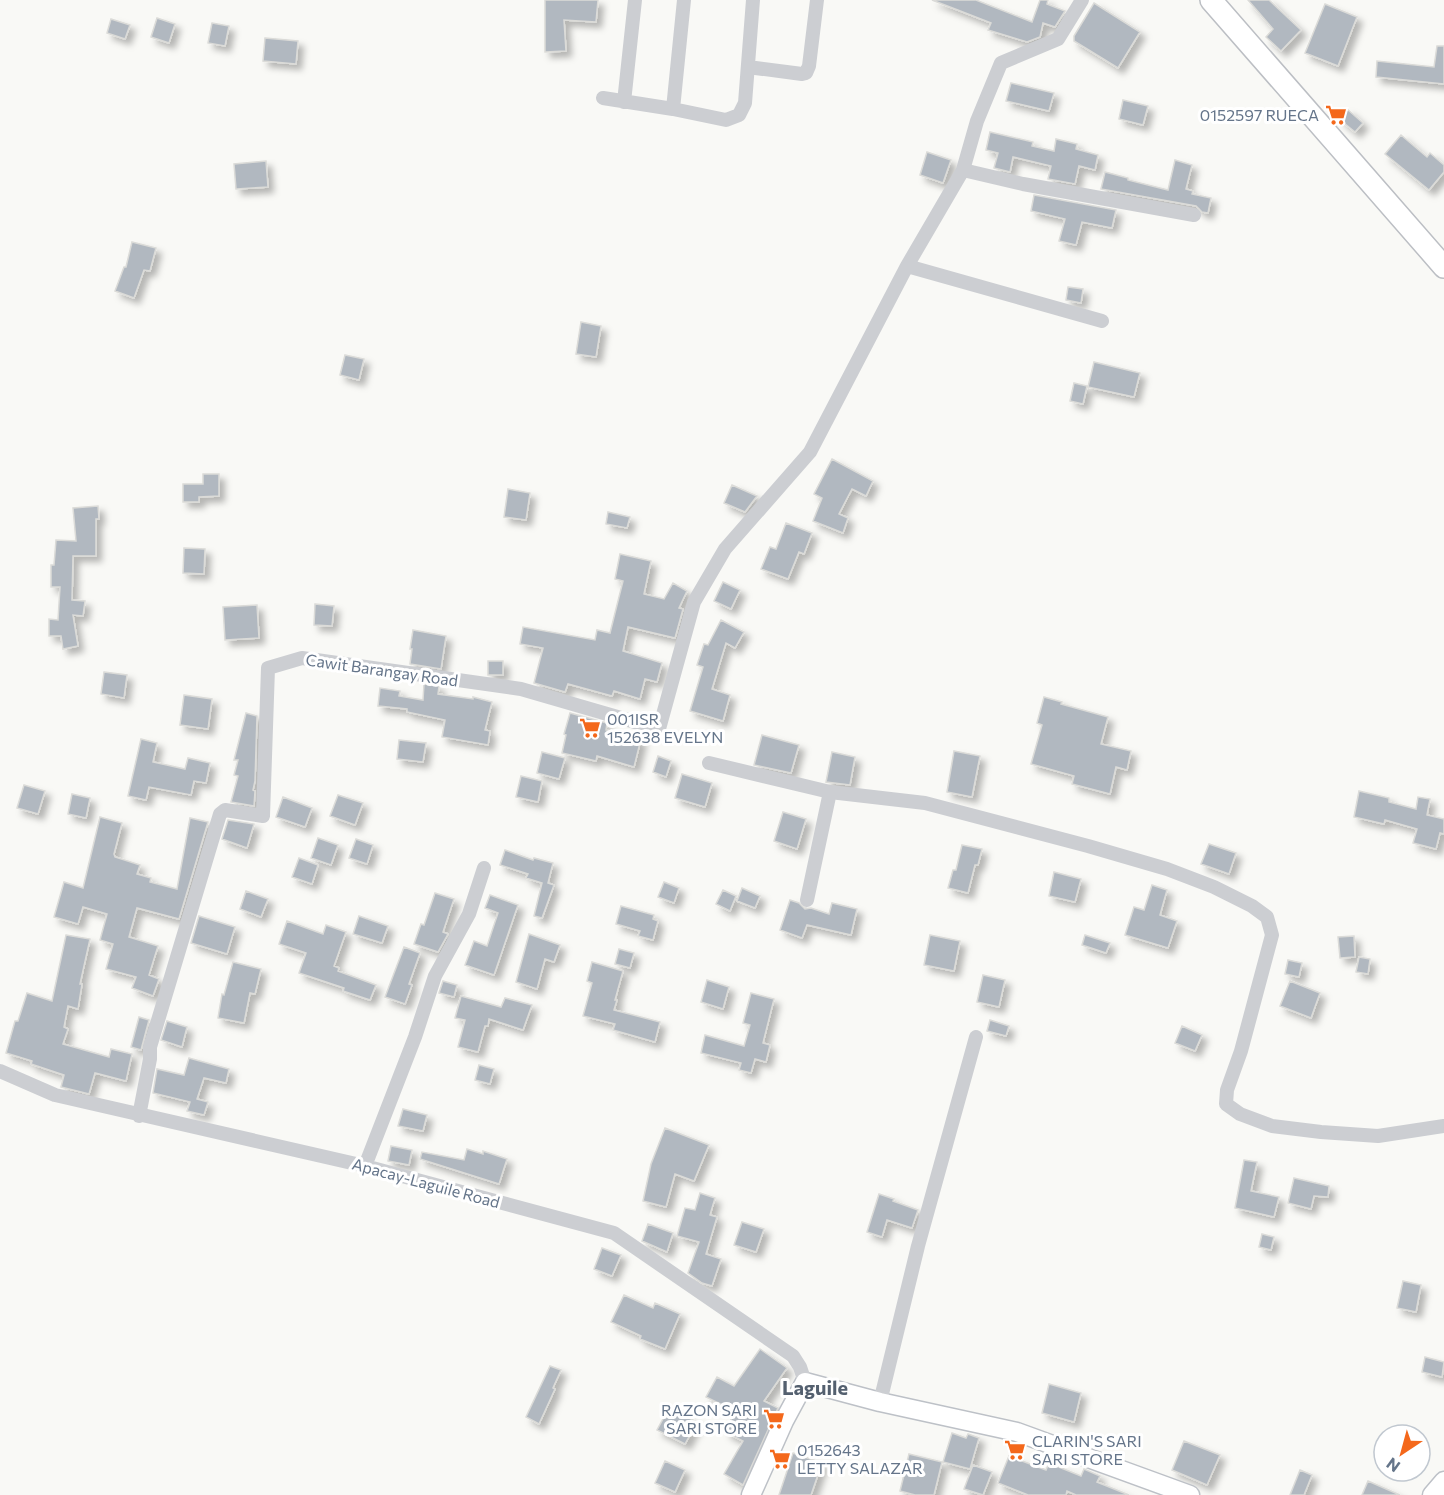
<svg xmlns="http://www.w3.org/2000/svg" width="1444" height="1495" font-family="Commissioner,sans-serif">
<defs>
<filter id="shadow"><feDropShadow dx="5.5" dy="5.5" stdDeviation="3" flood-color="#0004"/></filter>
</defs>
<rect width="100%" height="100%" fill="#f9f9f6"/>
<path fill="#b1b8c0" stroke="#dbdbd8" stroke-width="1.5" filter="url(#shadow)" d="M545,0H598L596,22L564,20L566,51L545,52Z
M932,0H976L1032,22L1040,0H1048L1047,4L1065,11L1055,27L1043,23L1040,37L1027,42L988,30L991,23Z
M1248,0H1269L1301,30L1281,51L1266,37L1273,29Z
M1094,3L1140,32L1118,68L1074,41V36Z
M1325,4L1357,17L1338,66L1305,53Z
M157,18L175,24L169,43L151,37Z
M111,19L130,25L125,39L107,33Z
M212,23L229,26L225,46L208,43Z
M265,38L298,41L296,64L263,61Z
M1437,46H1444V84L1376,77L1377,61L1434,67Z
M1011,83L1054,93L1049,111L1006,101Z
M1123,100L1148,106L1143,125L1119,119Z
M1347,109L1363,123L1355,132L1339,119Z
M990,132L1033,142L1032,146L1054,151L1056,139L1077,144L1076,149L1098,155L1095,170L1079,166L1075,184L1048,179L1051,166L1013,157L1010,172L994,168L998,153L986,150Z
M1401,135L1427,157L1430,153L1444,165V172L1429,190L1385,154Z
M927,152L951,160L943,183L920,175Z
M1175,160L1192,165L1186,189L1193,191L1192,194L1211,198L1208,213L1202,212L1196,206L1101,189L1105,172L1128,178V180L1168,190Z
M266,161L268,187L236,189L234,164Z
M1034,195L1116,210L1112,228L1082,222L1076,245L1059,241L1065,219L1031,211Z
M132,242L156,248L150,271L144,270L134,298L115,291L124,267H126Z
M1068,287L1083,289L1081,303L1066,300Z
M581,322L601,326L596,357L576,354Z
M345,355L364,359L359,380L340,375Z
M1094,362L1140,373L1134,397L1088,387Z
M1074,383L1087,386L1083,404L1070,401Z
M832,459L873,481L866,496L852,489L839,514L848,518L843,533L813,521L822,498L814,494Z
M203,474H219V496L199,497V502H183V484H203Z
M732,485L757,496L745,512L724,503Z
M508,489L530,493L526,520L504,517Z
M98,506L99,519H96V556H73L72,600L85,601L83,616L73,615L78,646L63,649L61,636H49V619L58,620L60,587H51V565H54L56,540L76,541L73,508Z
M608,512L630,517L627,528L606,524Z
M786,523L812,533L804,554L799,552L788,579L761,569L770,547L776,549Z
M184,548L205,549L204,574L183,573Z
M620,554L651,561L644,594L664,599L673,583L687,591L679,608L683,609L675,638L628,627L623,651L662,663L657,682L645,679L640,699L614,691L612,696L568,684L565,692L534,683L543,648L520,644L523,627L595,640L597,630L610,633L623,581L615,579Z
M723,582L740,590L731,609L714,601Z
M315,604L334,606L332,626L314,625Z
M257,605L259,638L225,640L223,607Z
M721,620L744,632L735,648L726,643L712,689L730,695L723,721L690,711L703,667L697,665L704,644L708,645Z
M413,630L446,636L441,669L410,664L412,649H410Z
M488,661H503V675H488Z
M104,672L127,675L124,698L101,694Z
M424,684L439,686L438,694L473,699V697L492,702L485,730L490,731L488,745L442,737L445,720L407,712V709L378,706L380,688L400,691L399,696L423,700Z
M184,695L212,699L208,729L180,725Z
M1044,697L1062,702L1061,704L1108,717L1101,744L1131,751L1127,770L1116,767L1110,794L1072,784L1074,776L1031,764L1042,725L1037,723Z
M246,713L257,716L255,781L253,790L255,791L254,806L231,802L238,776L234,775L238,760H234Z
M570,713L607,723L606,730L641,739L634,767L597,756L596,761L562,753L566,735L564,734Z
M762,735L799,745L791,773L754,765Z
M141,739L157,743L153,762L185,769L188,758L210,763L206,783L194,781L191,795L149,787L146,800L128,796Z
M399,740L426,743L423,762L397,759Z
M954,751L980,756L972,797L947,792Z
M542,752L565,758L559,779L537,773Z
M832,752L855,757L850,785L826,782Z
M658,756L671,761L666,777L653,772Z
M682,774L712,783L705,807L675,798Z
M521,776L542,781L538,802L516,797Z
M24,785L45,791L38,814L17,808Z
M1359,791L1389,798V802L1416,809L1418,797L1430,799L1427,815L1444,819V834L1440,833L1436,849L1413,843L1417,829L1385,820L1384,824L1354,817Z
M72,794L90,798L86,818L68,814Z
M338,795L363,803L355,825L330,816Z
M283,797L312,808L305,827L276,817Z
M783,812L806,819L797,849L774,841Z
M100,817L122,823L114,854L115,857L140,865L137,874L151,878L150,882L177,889L190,818L208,822L179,919L137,908L129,937L158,946L149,975L159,979L153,996L132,988L136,977L106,969L113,944L100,940L107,914L83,907L78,924L54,917L64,882L83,888Z
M228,820L254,824L247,848L222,839Z
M318,838L338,845L331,865L311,858Z
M356,839L373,845L367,864L349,858Z
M1209,844L1236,853L1229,874L1201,864Z
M962,845L982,849L978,865H975L968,893L948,888L953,870H956Z
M505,850L533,860L534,858L553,863L548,883L554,885L542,918L534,916L542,883L526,878L528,874L500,865Z
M299,858L318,865L312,884L292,877Z
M1054,872L1081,879L1075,902L1049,896Z
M664,882L679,888L674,903L658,897Z
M1152,885L1167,890L1160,915L1177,921L1168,948L1125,935L1134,907L1144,910Z
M742,888L760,896L755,908L737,901Z
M723,890L736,896L730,911L716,904Z
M246,891L268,899L261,917L240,909Z
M435,893L454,899L443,932L448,934L438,952L414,944L421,924L424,925Z
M490,895L518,905L494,975L465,965L474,941L487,946L498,913L485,908Z
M790,900L799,903L805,909L811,908L829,914L832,903L857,909L851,935L807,925L802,938L780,930Z
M621,906L654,915L653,919L658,921L653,940L638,936L640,931L616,924Z
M199,916L235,927L227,954L191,943Z
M359,916L388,926L382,943L353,934Z
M287,921L323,934L326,925L346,932L334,966L339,968L338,971L376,985L370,1000L343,991L344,988L299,973L306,953L279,944Z
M529,934L560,945L554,962L545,959L537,989L516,982Z
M66,935L90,939L80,984H82L78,1009L68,1006L64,1027L68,1029L63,1044L109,1057L111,1049L132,1054L126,1081L95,1073L89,1094L61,1087L64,1075L31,1064L32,1061L6,1053L15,1021H18L27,993L52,1001Z
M930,935L960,941L954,971L924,965Z
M1085,935L1110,943L1106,953L1082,945Z
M1354,936L1355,957L1340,958L1338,937Z
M404,947L420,953L409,984L412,985L405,1004L385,997Z
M619,949L634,953L630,968L615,964Z
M1359,957L1370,959L1368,974L1356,972Z
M1288,960L1302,963L1299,977L1285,974Z
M233,962L261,969L255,994L250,993L244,1023L218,1018L222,994L224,995Z
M592,962L623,971L615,1000H617L614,1010L660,1022L655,1042L613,1030L615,1024L583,1016L592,983L587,981Z
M983,975L1005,980L999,1007L977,1002Z
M707,980L729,987L723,1009L701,1002Z
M443,981L457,985L454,997L439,993Z
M1290,981L1320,993L1311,1018L1280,1006Z
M751,993L774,999L763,1043L770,1045L766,1062L755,1059L751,1073L739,1070L741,1063L701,1053L705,1035L744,1046L750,1025L743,1023Z
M461,996L501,1007L505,998L532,1005L523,1030L489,1019L488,1026H485L478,1052L458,1047L465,1020L455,1018Z
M139,1017L149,1020L141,1050L131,1047Z
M990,1020L1009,1026L1006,1036L987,1031Z
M167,1021L187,1027L182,1047L161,1040Z
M1182,1026L1202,1035L1195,1051L1175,1043Z
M189,1058L229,1069L226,1083L204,1078L197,1099L208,1102L204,1115L187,1111L190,1102L153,1093L157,1069L184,1075Z
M479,1065L494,1069L490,1084L475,1080Z
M403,1109L427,1115L423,1131L398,1126Z
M665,1128L709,1145L694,1181L675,1174L666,1207L643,1201L651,1164Z
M391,1146L412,1150L409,1165L388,1161Z
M467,1149L483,1154V1151L507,1159L499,1184L420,1159L422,1152L464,1160Z
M1244,1160L1257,1162L1251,1191L1279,1197L1274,1217L1235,1208Z
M1294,1178L1329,1186L1328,1197L1314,1196L1311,1209L1288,1203Z
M700,1193L715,1198L710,1215L717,1217L706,1254L721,1259L712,1286L702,1283L688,1273L699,1242L677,1236L685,1208L695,1210Z
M879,1194L894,1199L893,1201L918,1210L912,1228L887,1220L882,1237L867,1232Z
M742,1222L764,1229L756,1252L734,1245Z
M648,1224L673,1233L667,1252L642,1241Z
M1262,1234L1274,1237L1271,1250L1259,1247Z
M602,1248L621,1255L612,1276L594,1269Z
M1403,1281L1421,1285L1416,1312L1397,1308Z
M624,1295L653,1308L655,1303L680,1314L665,1349L640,1339L641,1336L611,1322Z
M760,1349L787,1368L764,1401L778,1408L743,1485L724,1474L743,1441L725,1432L735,1411L706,1397L717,1377L734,1386Z
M1425,1357L1444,1362L1442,1377L1422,1372Z
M550,1366L561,1370L553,1388L555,1389L539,1424L526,1417Z
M1049,1384L1081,1393L1074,1422L1042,1413Z
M669,1408L697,1422L685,1444L657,1430Z
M952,1433L966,1438L968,1434L979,1438L970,1469L943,1462Z
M1184,1441L1220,1455L1207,1485L1172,1470Z
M793,1453L822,1463L811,1495H779Z
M909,1454L942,1462L934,1495H915L900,1491Z
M1009,1456L1046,1470L1049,1463L1081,1476L1084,1469L1100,1476L1097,1482L1129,1495H1076L1067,1491L1066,1495H1028L998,1483Z
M665,1461L685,1470L675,1492L655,1483Z
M973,1465L992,1472L983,1495L964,1489Z
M1300,1470L1312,1475L1304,1495H1290Z
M1368,1481L1400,1495H1362Z"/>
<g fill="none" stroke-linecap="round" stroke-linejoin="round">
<defs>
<path id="secondary" d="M751,1495L784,1421L805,1382L880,1402L1017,1432L1190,1495
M1432,1495L1444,1481"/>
<path id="primary" d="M1211,0L1444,267"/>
</defs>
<use href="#secondary" stroke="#bdc1c7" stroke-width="21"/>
<use href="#primary" stroke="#bcbfc4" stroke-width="24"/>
<path stroke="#ccced2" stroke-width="14" d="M748,67L802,74L806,73L809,66L817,0
M603,98L673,109L726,120L739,115L745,103L753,0
M624,102L635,0
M673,109L684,0
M963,170L1023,184L1194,215
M907,266L1102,321
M709,763L830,792L925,803L1088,846L1167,869L1214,887L1252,906L1267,917L1272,935L1241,1051L1227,1090L1226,1104L1240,1114L1272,1126L1321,1132L1378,1136L1444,1126
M807,900L830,792
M0,1071L55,1095L365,1166L614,1233L793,1356L800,1367L805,1382
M139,1116L150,1059V1047L220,814L225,810L263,816L268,668L302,658L521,689L659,729L694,602L725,549L810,452L907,266L963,170L977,121L1001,63L1058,39L1082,0
M365,1166L415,1037L435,976L469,914L484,868
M880,1402L918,1246L976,1037"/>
<use href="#secondary" stroke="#fff" stroke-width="18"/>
<use href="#primary" stroke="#fff" stroke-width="21"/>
</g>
<defs>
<symbol id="supermarket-bare" viewBox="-9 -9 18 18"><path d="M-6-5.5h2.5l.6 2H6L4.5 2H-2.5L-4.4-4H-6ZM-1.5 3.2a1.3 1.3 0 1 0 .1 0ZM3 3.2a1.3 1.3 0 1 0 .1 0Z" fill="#f4681b" stroke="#fff" stroke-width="2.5" paint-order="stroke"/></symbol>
</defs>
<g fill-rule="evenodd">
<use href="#supermarket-bare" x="1321" y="100" width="30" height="30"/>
<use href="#supermarket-bare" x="575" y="713" width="30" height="30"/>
<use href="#supermarket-bare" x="759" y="1404" width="30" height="30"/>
<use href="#supermarket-bare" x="1000" y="1435" width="30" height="30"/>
<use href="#supermarket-bare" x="765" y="1444" width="30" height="30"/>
</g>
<g text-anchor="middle" stroke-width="6" stroke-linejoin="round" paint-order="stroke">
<g font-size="16" fill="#65758a" stroke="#fff" text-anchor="start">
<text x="1319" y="121" text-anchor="end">0152597 RUECA</text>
<text x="607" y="725">001ISR<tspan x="607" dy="18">152638 EVELYN</tspan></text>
<text x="757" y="1416" text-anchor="end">RAZON SARI<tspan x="757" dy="18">SARI STORE</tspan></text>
<text x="1032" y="1447">CLARIN'S SARI<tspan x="1032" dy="18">SARI STORE</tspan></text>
<text x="797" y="1456">0152643<tspan x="797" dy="18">LETTY SALAZAR</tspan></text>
</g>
<g font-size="16" fill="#65758a" stroke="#fff">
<text transform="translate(382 670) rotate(8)" y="6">Cawit Barangay Road</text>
<text transform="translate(426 1183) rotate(15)" y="6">Apacay-Laguile Road</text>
</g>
<g font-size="20" font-weight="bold" fill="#54606f" stroke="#fff">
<text x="815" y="1395">Laguile</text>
</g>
</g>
<g transform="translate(1402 1453) rotate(216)"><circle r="28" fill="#ffffff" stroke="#c1c8d0" stroke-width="1.5"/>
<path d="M0-4.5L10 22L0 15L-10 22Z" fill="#f4681b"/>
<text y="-9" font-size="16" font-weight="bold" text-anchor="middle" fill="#65758a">N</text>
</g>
</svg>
